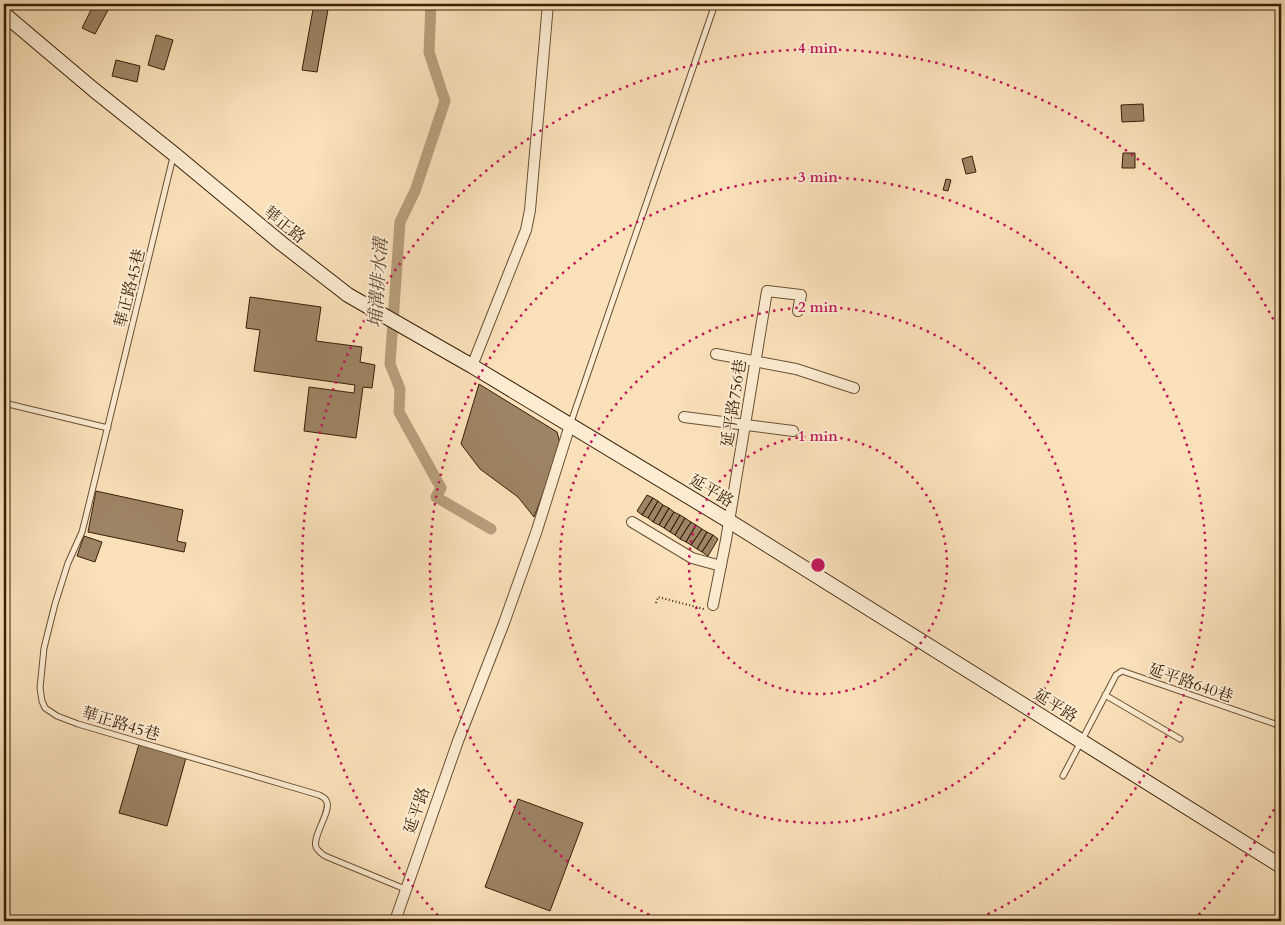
<svg xmlns="http://www.w3.org/2000/svg" width="1285" height="925" font-family="Cardo,'Noto Serif TC',serif">
<rect width="100%" height="100%" fill="#fbe1ba"/>
<filter id="stains"><feTurbulence type="fractalNoise" baseFrequency=".004" numOctaves="4"/><feColorMatrix values="0 0 0 0 .2 0 0 0 0 .09 0 0 0 0 .02 0 0 0 .5 -.17"/></filter>
<radialGradient id="worn" r=".72"><stop offset=".6" stop-color="#630" stop-opacity="0"/><stop offset="1" stop-color="#630" stop-opacity=".3"/></radialGradient>
<g fill="none" stroke-linecap="round" stroke-linejoin="round">
<path stroke="#b89f7d" stroke-width="11" d="M431,4L429,52L445,101L415,191L400,222L390,364L400,389L399,412L441,488L436,497L491,529"/>
</g>
<path fill="#9d8464" stroke="#371f07" d="M94,4L108,10L95,34L82,28Z
M314,4H329L317,72L302,70Z
M156,35L173,40L164,70L148,65Z
M116,60L140,66L137,82L112,76Z
M1143,104L1144,121L1122,122L1121,105Z
M1123,153H1135V168H1122Z
M972,156L976,172L966,174L962,159Z
M946,179L951,180L948,191L943,190Z
M250,297L321,307L316,341L362,347L360,362L375,365L372,388L363,387L356,438L304,431L309,387L354,393L355,385L254,371L260,330L246,328Z
M479,384L557,432L561,447L534,517L518,497L480,469L461,444Z
M96,491L183,510L177,541L186,543L184,552L88,532Z
M647,495L653,498L642,515L637,511Z
M653,498L658,501L648,518L642,515Z
M658,501L663,505L653,522L648,518Z
M663,505L669,508L659,525L653,522Z
M669,508L674,512L664,528L659,525Z
M674,512L680,515L670,532L664,528Z
M680,515L685,518L675,535L670,532Z
M685,518L691,522L680,539L675,535Z
M691,522L696,525L686,542L680,539Z
M696,525L702,529L691,545L686,542Z
M702,529L707,532L697,549L691,545Z
M707,532L713,535L702,552L697,549Z
M713,535L718,539L708,556L702,552Z
M84,536L102,542L95,562L77,556Z
M139,744L186,758L167,826L119,813Z
M518,799L583,823L550,911L485,887Z"/>
<g fill="none" stroke-linecap="round" stroke-linejoin="round">
<defs>
<path id="lane" d="M173,157L88,508L82,532L68,563L55,604L44,648L40,688L42,701L45,708L57,716L78,724L319,795C321,796 324,797 326,800C333,810 312,835 316,847C318,851 322,854 325,856L405,889
M4,403L108,428
M570,425L715,4
M1105,695L1180,739
M1063,776L1116,675L1122,671L1281,726"/>
<path id="street" d="M716,354L796,369L854,388
M472,366L526,230L530,210L548,4
M684,417L793,431
M632,522L692,558L721,566
M713,605L726,540L767,291L801,295L798,311
M395,921L458,741L504,623L537,530L570,425"/>
<path id="secondary" d="M4,14L94,90L174,154L281,243L348,295L472,366L729,521L1281,866"/>
</defs>
<use href="#lane" stroke="#685034" stroke-width="7"/>
<use href="#street" stroke="#685034" stroke-width="12"/>
<use href="#secondary" stroke="#371f07" stroke-width="16"/>
<path stroke="#371f07" stroke-width="2" stroke-dasharray="1 2.5" stroke-linecap="butt" d="M1278,211L1277,225L1281,230
M656,603L658,597L704,609"/>
<use href="#lane" stroke="#fcecd2" stroke-width="5"/>
<use href="#street" stroke="#fcecd2" stroke-width="10"/>
<use href="#secondary" stroke="#fcecd2" stroke-width="14"/>
</g>
<g fill="none" stroke="#c2185b" stroke-width="2.5" stroke-dasharray="2.5 5">
<circle cx="818" cy="565" r="129"/>
<circle cx="818" cy="565" r="258"/>
<path d="M663 921A388 388 0 1 1 973 921"/>
<path d="M1281 796A517 517 0 0 1 1193 921M443 921A517 517 0 1 1 1281 334"/>
</g>
<g text-anchor="middle" stroke-width="4" stroke-linejoin="round" paint-order="stroke">
<g font-size="16" fill="#371f07" stroke="#fcecd2">
<text transform="translate(285 224) rotate(39)" y="6">華正路</text>
<text transform="translate(129 288) rotate(-76)" y="6">華正路45巷</text>
<text transform="translate(733 403) rotate(-81)" y="6">延平路756巷</text>
<text transform="translate(712 490) rotate(31)" y="6">延平路</text>
<text transform="translate(1191 682) rotate(19)" y="6">延平路640巷</text>
<text transform="translate(1056 705) rotate(32)" y="6">延平路</text>
<text transform="translate(121 723) rotate(17)" y="6">華正路45巷</text>
<text transform="translate(416 810) rotate(-71)" y="6">延平路</text>
</g>
<g font-size="18" font-style="italic" fill="#644c30" stroke="#fcecd2">
<text transform="translate(378 283) rotate(-86)" y="6">埔溝排水溝</text>
</g>
</g>
<circle cx="818" cy="565" r="8" fill="#c2185b" stroke="#fcecd2" stroke-width="2.5"/>
<g font-size="15" text-anchor="middle" font-weight="bold" fill="#c2185b" stroke="#fcecd2" stroke-width="4" stroke-linejoin="round" paint-order="stroke">
<text x="818" y="53">4 min</text>
<text x="818" y="182">3 min</text>
<text x="818" y="312">2 min</text>
<text x="818" y="441">1 min</text>
</g>
<rect width="1285" height="925" fill="none" stroke="#fbe1ba" stroke-width="20"/>
<rect x="5" y="5" width="1275" height="915" fill="none" stroke="#371f07" stroke-width="2.5"/>
<rect x="10" y="10" width="1265" height="905" fill="none" stroke="#371f07"/>
<rect width="100%" height="100%" filter="url(#stains)"/>
<rect width="100%" height="100%" fill="url(#worn)"/>
</svg>
